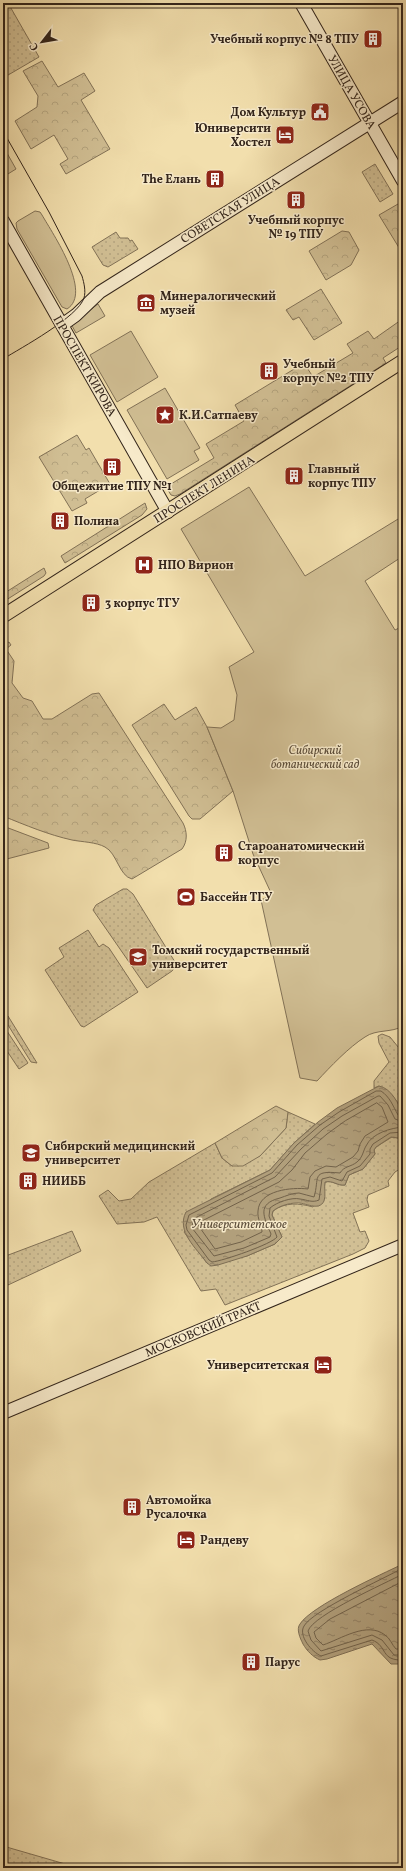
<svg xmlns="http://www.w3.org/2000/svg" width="406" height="1871" font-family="Vollkorn,serif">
<defs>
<pattern id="grass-dots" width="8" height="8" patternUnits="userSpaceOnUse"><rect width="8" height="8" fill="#d1bf94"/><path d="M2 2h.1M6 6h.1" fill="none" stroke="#b4a47f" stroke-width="1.8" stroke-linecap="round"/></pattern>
<pattern id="forest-crowns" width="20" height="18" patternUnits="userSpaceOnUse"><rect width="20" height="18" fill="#d1bf94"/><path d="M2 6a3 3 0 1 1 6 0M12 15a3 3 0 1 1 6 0" fill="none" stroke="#b4a47f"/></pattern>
<pattern id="water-ripples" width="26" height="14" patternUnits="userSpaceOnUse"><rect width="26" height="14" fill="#b19f7b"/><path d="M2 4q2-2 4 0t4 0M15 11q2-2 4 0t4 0" fill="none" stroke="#918164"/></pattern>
</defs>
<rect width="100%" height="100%" fill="#f2dfad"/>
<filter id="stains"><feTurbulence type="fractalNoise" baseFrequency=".005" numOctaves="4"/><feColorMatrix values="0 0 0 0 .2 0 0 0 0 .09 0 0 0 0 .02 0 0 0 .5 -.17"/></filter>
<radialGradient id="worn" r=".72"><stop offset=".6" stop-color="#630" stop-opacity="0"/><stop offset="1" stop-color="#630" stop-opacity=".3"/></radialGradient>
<path fill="url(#grass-dots)" stroke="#827257" d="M3,3H8L39,57L3,78Z
M375,164L393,194L380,202L362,172Z
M116,232L120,238H128L130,241L132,240L138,249L108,267L103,265L92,247Z
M123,889H127L133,894L175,962L176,966L172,971L147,988L93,910L96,905Z
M88,930L99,947L103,944L109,948L138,992L84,1027L81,1026L45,970L64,957L59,948Z
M8,1016L37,1063L31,1062L8,1025Z
M3,1025L28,1063L19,1069L3,1045Z
M382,1034L390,1037L403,1053V1116L396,1100L379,1086L374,1088V1081L389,1062L379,1043L378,1036Z
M288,1112L315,1124L294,1143L270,1170L211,1199L184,1232L207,1263L247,1256L275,1244L282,1237L272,1215L273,1211C285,1202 299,1203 313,1207L324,1188L325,1182C333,1180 337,1186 345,1185L349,1175L363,1169L375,1154L374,1150L376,1147L392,1137L398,1138L403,1135V1167L395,1172L388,1181L389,1186L368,1195L367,1200L369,1207L353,1213L360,1232L365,1231L369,1241L365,1248L353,1254L225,1305L216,1289L201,1291L157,1217L144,1222L117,1224L99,1196L108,1190L119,1201L131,1199L149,1182L215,1143L222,1158L232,1166L260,1156L286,1128Z
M72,1231L81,1251L8,1285L3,1274V1257Z
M3,1846L79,1868H3Z"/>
<path fill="url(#forest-crowns)" stroke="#827257" d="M42,61L58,87L84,73L95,91L81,100L110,149L66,174L60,164L68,159L54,135L31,149L15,121L37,107L38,96L23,71Z
M398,204L403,212V252L401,251L379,215Z
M342,231L349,232L359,250L351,265L326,280L309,251Z
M321,289L342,323L314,340L299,317L293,320L286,310Z
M401,320H403V345L383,358L386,363L180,494L175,496L171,495L166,487L214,458L206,444L244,421L235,405L304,363L313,377L353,353L347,344L368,331L374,339Z
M77,435L86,450L89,448L110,484L85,499L87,503L72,511L39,457Z
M145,503L147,509L142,515L65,563L61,556Z
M44,568L46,573L44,576L3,602V594Z
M9,642L11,645L6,649L14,661L12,683L23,698L32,701L43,719H52L92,694L99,693L183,823C187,831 188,841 182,849L132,879C119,876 117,853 105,847C96,842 82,842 72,840C49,835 25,825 3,816V645Z
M164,704L175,720L196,707L207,727L233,791L200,819H192L189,816L132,725Z
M3,826L48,843L49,848L3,860Z
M276,1106L288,1112L286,1128L260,1156L243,1166H232L222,1158L215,1143Z"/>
<path fill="#d1bf94" stroke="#827257" d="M3,146L16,169L3,177Z
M35,211L40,212L42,215C53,234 93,293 67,309L62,307L17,229L16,223L18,221Z
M98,304L105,316L76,333L71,324Z
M131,331L158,377L117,402L90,355Z
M165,388L200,448L194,451L199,460L167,479L127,410Z
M249,487L305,576L403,516V556L365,581L395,630L403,626V1026C392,1033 376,1029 365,1037C349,1047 330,1067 317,1081L300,1078L261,900L272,895L253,854L233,791L207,727L221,728L234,720L237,695L229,667L254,652L181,529Z"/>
<path fill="url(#water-ripples)" stroke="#7e6e54" d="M379,1086C391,1088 399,1104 403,1115C404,1121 403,1129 403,1135L398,1138L391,1137L376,1147L374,1150L375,1154L363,1169L349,1175L345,1185C337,1186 333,1180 325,1182C324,1188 326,1196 324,1201C319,1212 304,1202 297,1203C289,1203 279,1206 273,1211L272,1215L282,1237L275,1244L247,1256L218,1265L211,1266L207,1263C196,1248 176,1231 186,1212L270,1170L294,1143L318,1122L337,1108Z
M403,1564V1664H391L372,1644L327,1659L320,1660C313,1657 307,1651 303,1644C300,1638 296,1629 300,1624C311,1606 382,1574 403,1564Z"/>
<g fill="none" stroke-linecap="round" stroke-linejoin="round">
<path stroke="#72624a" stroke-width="1" d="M377,1103L382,1107L388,1122L365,1136L360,1144L358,1151L353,1157L336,1167L326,1166L315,1171L310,1177L308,1189C292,1187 259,1190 258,1211C257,1219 262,1225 262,1232L241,1242L215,1249L198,1225V1223L279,1182L292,1170L305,1153L327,1134L345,1121Z
M403,1117L398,1115C393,1106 390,1097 381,1091H376L339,1112L320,1125L297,1145L272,1173L189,1215L186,1225L187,1230L209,1260L212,1262C223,1261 272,1244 277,1237L269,1216L270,1208C277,1202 292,1197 300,1199C308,1200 312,1203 319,1200L322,1179L330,1177L342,1181L347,1172L360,1166L370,1154V1149L373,1144L390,1133L403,1132
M403,1122L395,1119L388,1105L380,1096H378L342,1116L323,1129L301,1149L275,1177L193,1219L192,1228L214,1256L244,1248L270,1237L271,1234C264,1217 256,1204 280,1198C286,1196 292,1193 299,1193C304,1194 309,1196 314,1197C320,1178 310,1170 340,1173C344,1166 351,1167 357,1162C363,1157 363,1151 366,1146C372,1133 391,1128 403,1127
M403,1568C385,1578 312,1611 304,1626C298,1636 312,1652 321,1656L372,1640C388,1646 380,1661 403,1660
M403,1574C386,1583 313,1615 308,1631L311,1640L321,1651L372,1635L382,1640L394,1655H403
M403,1581L330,1619L314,1632L316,1638L323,1645C341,1639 367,1621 385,1635C390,1638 392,1645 396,1649H403"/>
<defs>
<path id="secondary" d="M301,3L403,181
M3,221L168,512
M62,325L76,315L100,292L403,102
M3,1413L403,1245"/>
<path id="primary" d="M3,616L403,361"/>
</defs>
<use href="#secondary" stroke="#32241a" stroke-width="14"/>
<use href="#primary" stroke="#32241a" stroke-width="15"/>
<use href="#secondary" stroke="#f7eaca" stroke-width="12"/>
<use href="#primary" stroke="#f2dfad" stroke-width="13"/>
<path stroke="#32241a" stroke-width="1" d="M3,131L49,212L82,276C84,283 86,291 84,298C78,317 21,348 3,359"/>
</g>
<defs>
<symbol id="building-square" viewBox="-11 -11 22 22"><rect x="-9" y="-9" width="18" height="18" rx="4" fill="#8f2418" stroke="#f7eaca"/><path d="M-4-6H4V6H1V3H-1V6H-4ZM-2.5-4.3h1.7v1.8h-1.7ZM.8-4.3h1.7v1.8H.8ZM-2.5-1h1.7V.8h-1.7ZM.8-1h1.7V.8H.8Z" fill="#fff"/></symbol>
<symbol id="civic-square" viewBox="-11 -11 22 22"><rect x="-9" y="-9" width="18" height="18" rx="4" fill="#8f2418" stroke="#f7eaca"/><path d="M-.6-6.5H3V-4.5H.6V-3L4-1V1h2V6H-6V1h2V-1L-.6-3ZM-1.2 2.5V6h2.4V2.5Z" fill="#fff"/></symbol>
<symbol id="hotel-square" viewBox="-11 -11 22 22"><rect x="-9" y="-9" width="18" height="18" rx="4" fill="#8f2418" stroke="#f7eaca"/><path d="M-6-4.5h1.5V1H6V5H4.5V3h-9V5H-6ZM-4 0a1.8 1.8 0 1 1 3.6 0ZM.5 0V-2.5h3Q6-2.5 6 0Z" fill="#fff"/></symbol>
<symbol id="museum-square" viewBox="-11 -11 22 22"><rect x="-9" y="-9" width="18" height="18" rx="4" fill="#8f2418" stroke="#f7eaca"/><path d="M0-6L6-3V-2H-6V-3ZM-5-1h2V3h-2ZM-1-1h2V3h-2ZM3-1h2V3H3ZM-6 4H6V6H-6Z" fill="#fff"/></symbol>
<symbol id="sight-square" viewBox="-11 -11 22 22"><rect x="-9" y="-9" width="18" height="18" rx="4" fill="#8f2418" stroke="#f7eaca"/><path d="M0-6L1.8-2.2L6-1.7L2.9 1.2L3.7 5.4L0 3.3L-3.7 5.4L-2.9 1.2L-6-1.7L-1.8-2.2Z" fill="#fff"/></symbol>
<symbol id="hospital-square" viewBox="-11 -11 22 22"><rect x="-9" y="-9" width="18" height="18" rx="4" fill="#8f2418" stroke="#f7eaca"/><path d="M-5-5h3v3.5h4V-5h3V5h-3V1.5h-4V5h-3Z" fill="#fff"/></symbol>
<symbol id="stadium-square" viewBox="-11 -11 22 22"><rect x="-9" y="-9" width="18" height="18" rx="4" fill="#8f2418" stroke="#f7eaca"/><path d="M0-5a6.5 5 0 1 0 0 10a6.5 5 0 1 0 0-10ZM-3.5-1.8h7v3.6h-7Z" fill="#fff"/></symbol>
<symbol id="university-square" viewBox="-11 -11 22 22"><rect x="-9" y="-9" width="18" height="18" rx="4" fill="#8f2418" stroke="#f7eaca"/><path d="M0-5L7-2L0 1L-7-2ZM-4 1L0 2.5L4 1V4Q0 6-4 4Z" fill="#fff"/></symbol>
</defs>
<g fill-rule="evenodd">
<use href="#building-square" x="362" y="28" width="22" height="22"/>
<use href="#civic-square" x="309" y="101" width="22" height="22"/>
<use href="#hotel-square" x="274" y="124" width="22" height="22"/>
<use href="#building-square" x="204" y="168" width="22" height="22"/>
<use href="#building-square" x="285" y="189" width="22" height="22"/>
<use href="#museum-square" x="135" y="292" width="22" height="22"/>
<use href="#building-square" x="258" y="360" width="22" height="22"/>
<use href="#sight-square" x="154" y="404" width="22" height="22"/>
<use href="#building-square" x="101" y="456" width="22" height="22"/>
<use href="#building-square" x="283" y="465" width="22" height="22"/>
<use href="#building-square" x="49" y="510" width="22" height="22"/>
<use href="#hospital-square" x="133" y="554" width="22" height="22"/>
<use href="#building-square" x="80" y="592" width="22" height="22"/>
<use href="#building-square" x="213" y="842" width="22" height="22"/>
<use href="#stadium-square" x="175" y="886" width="22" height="22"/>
<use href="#university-square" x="127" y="946" width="22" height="22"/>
<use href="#university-square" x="20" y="1142" width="22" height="22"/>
<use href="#building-square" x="17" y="1170" width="22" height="22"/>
<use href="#hotel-square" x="312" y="1354" width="22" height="22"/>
<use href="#building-square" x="121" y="1496" width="22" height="22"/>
<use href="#hotel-square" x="175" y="1529" width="22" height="22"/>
<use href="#building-square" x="240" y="1651" width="22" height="22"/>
</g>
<g text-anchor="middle" stroke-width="3" stroke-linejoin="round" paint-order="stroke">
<g font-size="12" font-weight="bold" fill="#32241a" stroke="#f7eaca" text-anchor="start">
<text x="359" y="43" text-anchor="end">Учебный корпус № 8 ТПУ</text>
<text x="306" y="116" text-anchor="end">Дом Культур</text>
<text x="271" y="132" text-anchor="end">Юниверсити<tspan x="271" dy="14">Хостел</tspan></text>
<text x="201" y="183" text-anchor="end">The Елань</text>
<text x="296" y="224" text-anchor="middle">Учебный корпус<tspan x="296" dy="14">№ 19 ТПУ</tspan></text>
<text x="160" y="300">Минералогический<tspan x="160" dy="14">музей</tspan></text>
<text x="283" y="368">Учебный<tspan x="283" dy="14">корпус №2 ТПУ</tspan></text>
<text x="179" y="419">К.И.Сатпаеву</text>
<text x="308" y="473">Главный<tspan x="308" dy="14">корпус ТПУ</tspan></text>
<text x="112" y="490" text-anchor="middle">Общежитие ТПУ №1</text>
<text x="74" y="525">Полина</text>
<text x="158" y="569">НПО Вирион</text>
<text x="105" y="607">3 корпус ТГУ</text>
<text x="238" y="850">Староанатомический<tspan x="238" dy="14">корпус</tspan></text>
<text x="200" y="901">Бассейн ТГУ</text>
<text x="152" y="954">Томский государственный<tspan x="152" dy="14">университет</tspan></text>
<text x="45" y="1150">Сибирский медицинский<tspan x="45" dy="14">университет</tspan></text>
<text x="42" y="1185">НИИББ</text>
<text x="309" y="1369" text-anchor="end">Университетская</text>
<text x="146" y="1504">Автомойка<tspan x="146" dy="14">Русалочка</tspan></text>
<text x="200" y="1544">Рандеву</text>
<text x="265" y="1666">Парус</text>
</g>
<g font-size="12" fill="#32241a" stroke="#f7eaca">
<text transform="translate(352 92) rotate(60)" y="4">УЛИЦА УСОВА</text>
<text transform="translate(230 210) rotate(-32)" y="4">СОВЕТСКАЯ УЛИЦА</text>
<text transform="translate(85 366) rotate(60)" y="4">ПРОСПЕКТ КИРОВА</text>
<text transform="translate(204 489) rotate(-32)" y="4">ПРОСПЕКТ ЛЕНИНА</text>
<text transform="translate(203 1329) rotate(-23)" y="4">МОСКОВСКИЙ ТРАКТ</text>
</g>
<g font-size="12" font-style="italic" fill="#5a4b38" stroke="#f7eaca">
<text x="315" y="754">Сибирский<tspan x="315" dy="14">ботанический сад</tspan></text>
</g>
<g font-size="13" font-style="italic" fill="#5e4f3c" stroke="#f7eaca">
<text x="239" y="1228">Университетское</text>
</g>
</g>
<rect width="406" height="1871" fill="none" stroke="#f2dfad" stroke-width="16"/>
<rect x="4" y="4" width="398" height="1863" fill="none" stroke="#32241a" stroke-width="2"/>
<rect x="8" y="8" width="390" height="1855" fill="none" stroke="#32241a"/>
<g transform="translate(42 42) rotate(239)" stroke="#f7eaca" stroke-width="3" paint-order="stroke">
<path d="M0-3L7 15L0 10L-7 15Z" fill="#32241a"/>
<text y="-6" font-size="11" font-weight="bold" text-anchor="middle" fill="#32241a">С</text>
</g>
<rect width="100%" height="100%" filter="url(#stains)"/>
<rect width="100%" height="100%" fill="url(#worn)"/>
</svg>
